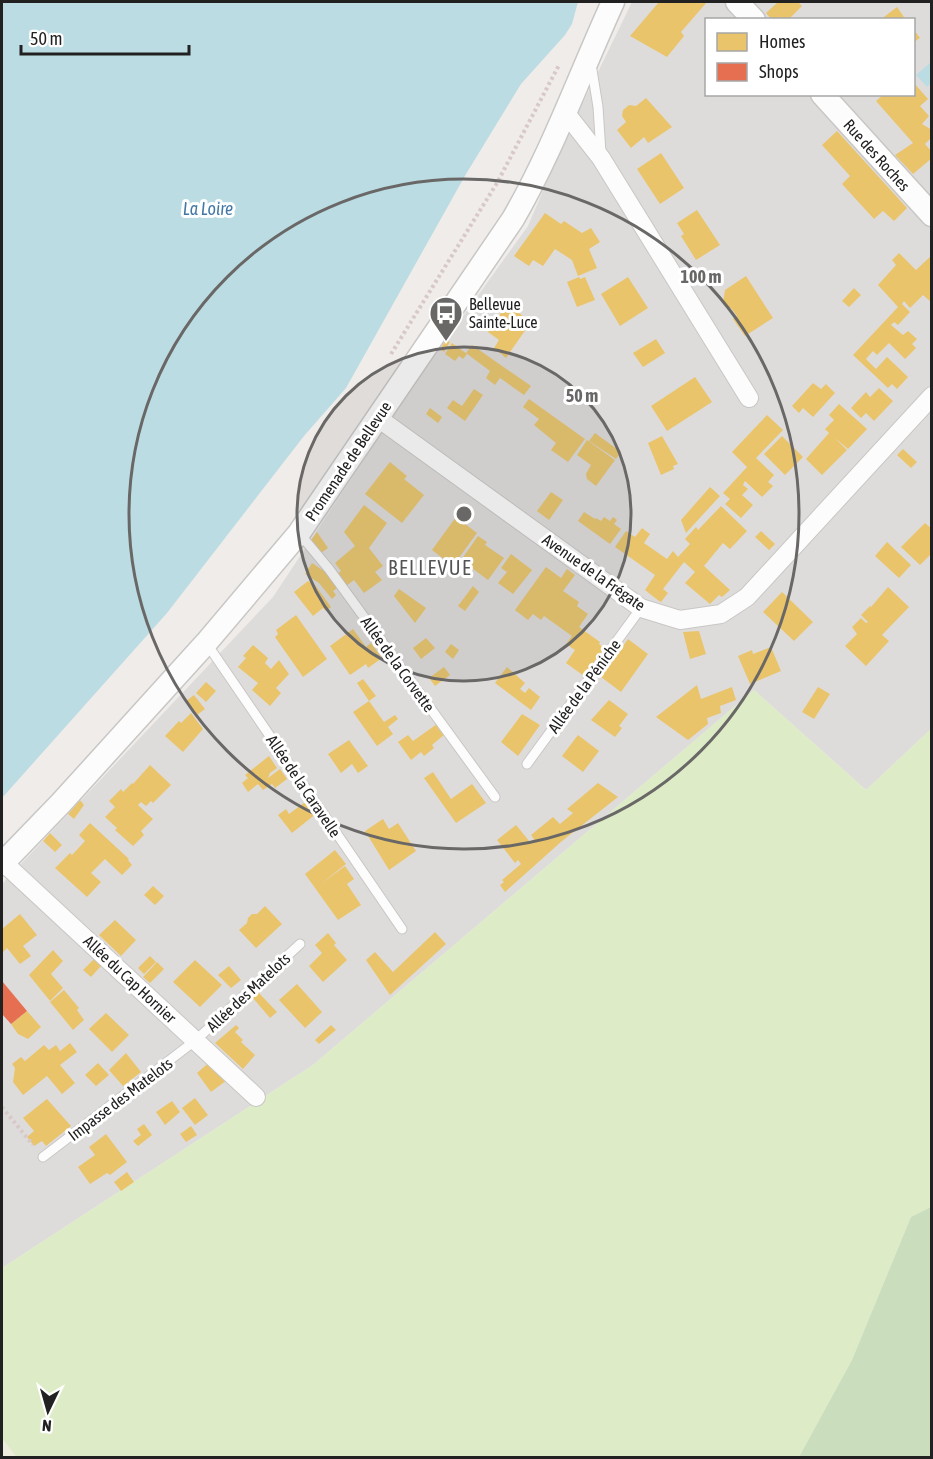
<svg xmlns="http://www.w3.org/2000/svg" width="933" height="1459" font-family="'Asap Condensed',sans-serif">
<rect width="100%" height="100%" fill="#efece9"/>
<path fill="#dedcdb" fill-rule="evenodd" d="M632,2H931V729L866,790L754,690L313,1065L2,1268V884L273,597L414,384L528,226L562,146ZM706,20H914V94H706Z"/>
<path fill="#efeedc" d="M2,1438L17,1457H2Z"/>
<path fill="#ddecc7" d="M754,690L866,790L931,729V1207L911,1217L852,1360L799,1457L17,1458L2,1438V1268L313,1065Z"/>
<path fill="#cadebe" d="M931,1207V1457H799L852,1360L911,1217Z"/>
<path fill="#bcdce3" d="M2,2H578L572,24L565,35L521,84L466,174L346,388L304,436L167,613L2,798Z
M931,62V83L927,87L916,75Z"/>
<path fill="#e9c46a" d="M659,2H707L681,32L684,36L667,57L630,36Z
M778,2H798L802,6L788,20H772L766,13Z
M897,7L906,20H880Z
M914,30L920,38L914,42Z
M914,83L928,99L920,106L929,116L922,124L932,130V137L925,144L932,152V158L913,174L895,155L913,143L876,101L884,94H914Z
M646,98L672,127L648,143L644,137L631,148L617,130L626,122L622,116L623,110L629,105L636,106Z
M837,131L907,208L894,221L883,211L874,219L842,184L850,176L822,145Z
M661,153L684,188L660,204L637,169Z
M697,210L720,245L696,260L681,236L684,234L677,223Z
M545,213L561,224L564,221L582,233L591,228L600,242L589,249L597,268L578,276L572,260L555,249L543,266L533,260L529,266L514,256Z
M899,253L916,270L932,255V303L923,295L910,308L904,301L902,304L910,312L898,325L894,322L891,325L903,335L908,331L917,339L912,344L916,348L905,359L889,343L877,355L873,351L866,359L876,369L887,357L908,377L897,389L892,384L888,388L853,355L898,307L878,285L896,265L892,260Z
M746,276L773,318L745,336L733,319L737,316L731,308L728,310L723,302L725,290Z
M579,277L580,279L585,277L595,300L577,307L567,282Z
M628,277L648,308L620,326L601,294Z
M854,288L861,295L849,307L842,301Z
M507,304L531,322L506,358L494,348L499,340L488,332Z
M656,339L665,353L643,367L633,353Z
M446,340L450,342L444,352L440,349Z
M452,343L467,354L463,359L459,356L455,361L445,354Z
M472,345L531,386L524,395L500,378L495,385L486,378L490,371L466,353Z
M695,377L712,402L667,431L651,406Z
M813,383L821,389L826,384L835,393L813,417L803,408L799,413L792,406Z
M879,388L893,401L874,421L866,413L861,418L851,408L866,392L870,397Z
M474,389L483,395L465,421L447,408L453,400L462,406Z
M529,399L585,439L568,462L551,450L556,443L534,425L539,419L523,407Z
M839,404L867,429L848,449L835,438L847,450L822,475L806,459L829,433L825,429L834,420L829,415Z
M430,408L442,417L438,423L426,414Z
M767,415L783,430L756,458L774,475L768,482L773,486L762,497L745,481L743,485L748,489L742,495L753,505L741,518L725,504L730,499L723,493L747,467L732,452Z
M595,433L621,452L616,459L589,441Z
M662,436L678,464L673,466L674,469L661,475L648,443Z
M782,436L803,457L785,475L764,454Z
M587,440L615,460L596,486L587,479L586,474L591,465L577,455Z
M903,449L917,462L911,468L897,455Z
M390,462L407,476L404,479L424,495L402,523L365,494Z
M710,487L720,496L686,533L681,520Z
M551,492L563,500L549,520L537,511Z
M364,505L387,523L369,548L383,566L375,572L382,580L364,593L354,580L346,586L337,574L341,571L335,563L355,546L344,532Z
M721,506L747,531L730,549L723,543L704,566L730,590L722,597L719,595L710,604L685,583L695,572L684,562L663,589L668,593L661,602L659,601L645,590L655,575L615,547L626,531L635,537L642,528L650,534L644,543L667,559L673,551L678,557L690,544L685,539L696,527L698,530Z
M584,512L595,519L596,518L601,521L604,517L610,521L613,517L617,520L614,524L621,529L610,544L578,521Z
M456,517L477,533L453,566L432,550Z
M925,523L932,529V553L920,565L901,547Z
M761,531L775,544L769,550L755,537Z
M317,532L328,548L321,553L311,540Z
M478,536L487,542L485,545L504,558L488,580L461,560Z
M887,542L911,565L899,578L875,556Z
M511,554L532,570L513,594L498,583L507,572L501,568Z
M312,563L327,573L337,588L333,591L336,595L332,599L319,583L305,574Z
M546,567L561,578L567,569L575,575L563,591L579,602L577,606L588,614L579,627L600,642L599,644L604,648L584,676L566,663L575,650L566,644L572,636L544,616L541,620L533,614L528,620L515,610Z
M308,581L315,585L331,607L326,611L323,608L313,616L294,592Z
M473,586L479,592L465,611L458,606Z
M888,587L909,607L882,635L889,641L866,666L845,646L857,634L852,627L861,618L866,623L868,622L861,615L870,606L871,607Z
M399,589L426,608L415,623L394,596Z
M782,592L813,622L794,641L763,612Z
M296,615L327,659L303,677L275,637L278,634L276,630Z
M353,629L366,647L371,643L382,658L368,668L366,664L350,675L330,646Z
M699,631L706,654L690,659L683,632Z
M426,638L435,648L421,659L413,648Z
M628,639L648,654L621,692L601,677Z
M451,644L459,650L453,659L445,652Z
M253,645L268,658L265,663L271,669L279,660L289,674L276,688L281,693L270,706L252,690L258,683L238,667L246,658L243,656Z
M771,647L781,671L750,684L738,656L752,650L753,654Z
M444,667L450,675L435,686L429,678Z
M507,667L525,683L520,689L525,693L529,688L540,697L531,710L495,683Z
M363,679L376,696L369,701L357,683Z
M206,682L216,691L206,702L196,693Z
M697,685L701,699L732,687L736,700L720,706L721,713L707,718L708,724L688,740L656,717Z
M818,687L830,694L814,719L802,712Z
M194,695L205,709L197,715L186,701Z
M609,700L628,714L619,726L622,728L615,737L591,720Z
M369,701L384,722L395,715L398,719L388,727L393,734L377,746L353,712Z
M191,713L203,729L183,752L165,736L179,721L181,723Z
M522,714L540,725L518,756L501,742Z
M437,724L445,734L432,745L434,748L424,756L421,752L411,760L398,742L408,735L413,741Z
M578,735L599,751L583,772L562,756Z
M349,740L368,766L358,773L352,764L341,773L328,754Z
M269,756L277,768L270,773L268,778L280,769L287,779L275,788L272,784L263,790L258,784L248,792L242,783L248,778L245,775Z
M150,765L171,785L153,803L151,801L146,806L141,802L138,805L153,819L141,831L144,835L133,846L115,830L117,828L105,817L115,807L109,801L121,789L123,792L132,783L133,784Z
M433,772L451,799L472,784L486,803L456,823L424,778Z
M598,783L618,797L562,841L505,892L500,885L504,882L502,880L521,864L518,860L515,863L497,840L516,825L530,842L534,839L531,835L553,817L560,824L573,813L567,809Z
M80,800L84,805L74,819L68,814Z
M308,800L317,813L292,833L278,815L286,809L289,814Z
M383,819L389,829L398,823L416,851L389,870L365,831Z
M90,823L129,859L128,860L132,865L122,875L105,859L91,873L101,882L87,897L55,868L70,853L72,855L85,841L79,835Z
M50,833L62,845L55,852L43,841Z
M335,850L346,864L321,884L345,866L354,879L347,884L361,905L338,920L305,874Z
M153,886L164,896L155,905L144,895Z
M265,906L282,924L256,948L239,930L247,923L248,918L252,914H257Z
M20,914L37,935L23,946L31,956L20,964L7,948L2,953V929Z
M115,920L136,940L121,956L99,935Z
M435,932L446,944L390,995L366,960L375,952L393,972Z
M328,933L336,943L334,945L347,960L323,982L309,966L322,953L315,945Z
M53,950L63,961L51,974L63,988L50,1001L29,975Z
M150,956L156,962L144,974L138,968Z
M94,959L101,966L91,977L83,970Z
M195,960L222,985L200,1007L173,982Z
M157,962L164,969L150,983L143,977Z
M229,966L241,980L231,988L218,975Z
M297,984L322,1012L305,1028L279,1000Z
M64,990L79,1008L77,1010L84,1020L73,1030L50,1002Z
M258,992L277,1012L270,1018L252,997Z
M27,1011L41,1027L28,1039L18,1034L11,1024Z
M106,1013L129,1035L112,1052L89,1029Z
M236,1025L239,1028L235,1032L243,1040L241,1042L255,1055L243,1069L215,1043Z
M331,1025L336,1030L319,1044L315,1040Z
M70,1043L77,1052L60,1065L75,1083L62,1094L47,1076L23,1095L13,1082L15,1068L12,1064L21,1057L25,1061L44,1045L49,1050L56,1045L60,1051Z
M126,1053L141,1072L123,1086L109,1070Z
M212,1060L227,1080L211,1092L197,1073Z
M98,1063L109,1075L96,1086L85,1075Z
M195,1098L208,1115L195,1125L182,1108Z
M47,1099L71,1126L46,1146L42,1141L34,1146L27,1137L34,1131L23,1118Z
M172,1101L180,1112L165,1125L156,1112Z
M144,1124L152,1135L138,1146L133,1141L141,1135L137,1129Z
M191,1126L197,1135L186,1142L180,1134Z
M106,1134L127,1162L110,1175L107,1173L90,1184L78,1167L95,1155L89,1147Z
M127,1172L134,1182L121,1191L114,1182Z"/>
<path fill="#e76f51" d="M2,981L27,1011L11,1024L2,1014Z"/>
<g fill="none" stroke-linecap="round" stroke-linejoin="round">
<defs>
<path id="service" d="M588,67L592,70L598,107L601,153
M299,533L329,569L495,797
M207,644L402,929
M527,764L641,608
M43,1157L196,1040L300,944"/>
<path id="minor" d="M565,112L601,158L749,398
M378,418L641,608L680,620L721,614L747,597L932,396
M4,863L256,1097"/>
<path id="tertiary" d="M737,2L754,20
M822,94L932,215
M2,864L61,803L206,643L299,533L513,219C553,150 580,74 613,2"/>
</defs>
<use href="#service" stroke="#c8c7c5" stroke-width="11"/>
<use href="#minor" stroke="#c8c7c5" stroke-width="20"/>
<use href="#tertiary" stroke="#c8c7c5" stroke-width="25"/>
<path stroke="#d8c9c8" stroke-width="4" stroke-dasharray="3 3" stroke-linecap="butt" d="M391,354L497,183L559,65
M2,1107L33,1145"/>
<use href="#service" stroke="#fdfcfc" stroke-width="9"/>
<use href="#minor" stroke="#fdfcfc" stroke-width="18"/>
<use href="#tertiary" stroke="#fdfcfc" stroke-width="22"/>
</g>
<circle cx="464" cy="514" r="167" fill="#696867" fill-opacity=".12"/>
<g fill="none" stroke="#696867" stroke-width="3">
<circle cx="464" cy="514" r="167"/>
<circle cx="464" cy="514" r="335"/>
</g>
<defs>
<symbol id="bus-pin" viewBox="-11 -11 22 30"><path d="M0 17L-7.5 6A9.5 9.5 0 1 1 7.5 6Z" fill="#696867" stroke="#fff"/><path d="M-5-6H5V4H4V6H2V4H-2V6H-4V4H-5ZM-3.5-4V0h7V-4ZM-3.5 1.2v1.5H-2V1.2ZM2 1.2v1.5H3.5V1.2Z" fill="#fff"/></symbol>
</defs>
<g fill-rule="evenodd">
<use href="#bus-pin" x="427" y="294" width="38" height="52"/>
</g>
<g text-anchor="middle" stroke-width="6" stroke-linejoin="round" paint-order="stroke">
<g font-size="16" fill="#212121" stroke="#fff">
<text transform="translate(877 155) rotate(48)" y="6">Rue des Roches</text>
<text transform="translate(348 461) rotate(-56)" y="6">Promenade de Bellevue</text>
<text transform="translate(594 572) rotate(35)" y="6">Avenue de la Frégate</text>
<text transform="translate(398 664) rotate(54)" y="6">Allée de la Corvette</text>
<text transform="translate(584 686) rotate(-54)" y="6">Allée de la Péniche</text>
<text transform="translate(304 786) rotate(56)" y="6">Allée de la Caravelle</text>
<text transform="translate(130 979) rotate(43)" y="6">Allée du Cap Hornier</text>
<text transform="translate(248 992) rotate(-43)" y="6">Allée des Matelots</text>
<text transform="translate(120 1099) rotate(-37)" y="6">Impasse des Matelots</text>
</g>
<g font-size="16" fill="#212121" stroke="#fff" text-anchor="start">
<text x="469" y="310">Bellevue<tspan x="469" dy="18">Sainte-Luce</tspan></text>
</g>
<g font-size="18" font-style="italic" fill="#4377a4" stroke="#fff">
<text x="208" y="215">La Loire</text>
</g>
<g font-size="20" letter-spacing="1.5" fill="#545454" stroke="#fff">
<text x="430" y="575">BELLEVUE</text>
</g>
</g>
<circle cx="464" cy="514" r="9" fill="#696867" stroke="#fff" stroke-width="3"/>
<g font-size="18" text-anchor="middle" font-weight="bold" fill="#696867" stroke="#fff" stroke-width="6" stroke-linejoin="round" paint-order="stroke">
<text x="701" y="283">100 m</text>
<text x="582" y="402">50 m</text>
</g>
<rect width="933" height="1459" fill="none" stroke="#212121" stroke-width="6"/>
<rect x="705" y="18" width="210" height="78" fill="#ffffff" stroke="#a6a6a6" stroke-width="1.5"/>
<rect x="717" y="33" width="30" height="18" fill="#e9c46a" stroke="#a6a6a6" stroke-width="1.5"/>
<text x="759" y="48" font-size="18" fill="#212121">Homes</text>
<rect x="717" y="63" width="30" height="18" fill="#e76f51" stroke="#a6a6a6" stroke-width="1.5"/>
<text x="759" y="78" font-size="18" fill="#212121">Shops</text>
<g transform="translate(48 1411) rotate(185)" stroke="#ffffff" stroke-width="4.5" paint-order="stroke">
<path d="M0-4.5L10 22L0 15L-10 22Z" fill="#212121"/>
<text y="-9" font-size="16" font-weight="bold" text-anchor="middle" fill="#212121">N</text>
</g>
<path d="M21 45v9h168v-9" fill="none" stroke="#212121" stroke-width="3"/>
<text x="30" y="45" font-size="18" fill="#212121" stroke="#ffffff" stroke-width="4.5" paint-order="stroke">50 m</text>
</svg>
